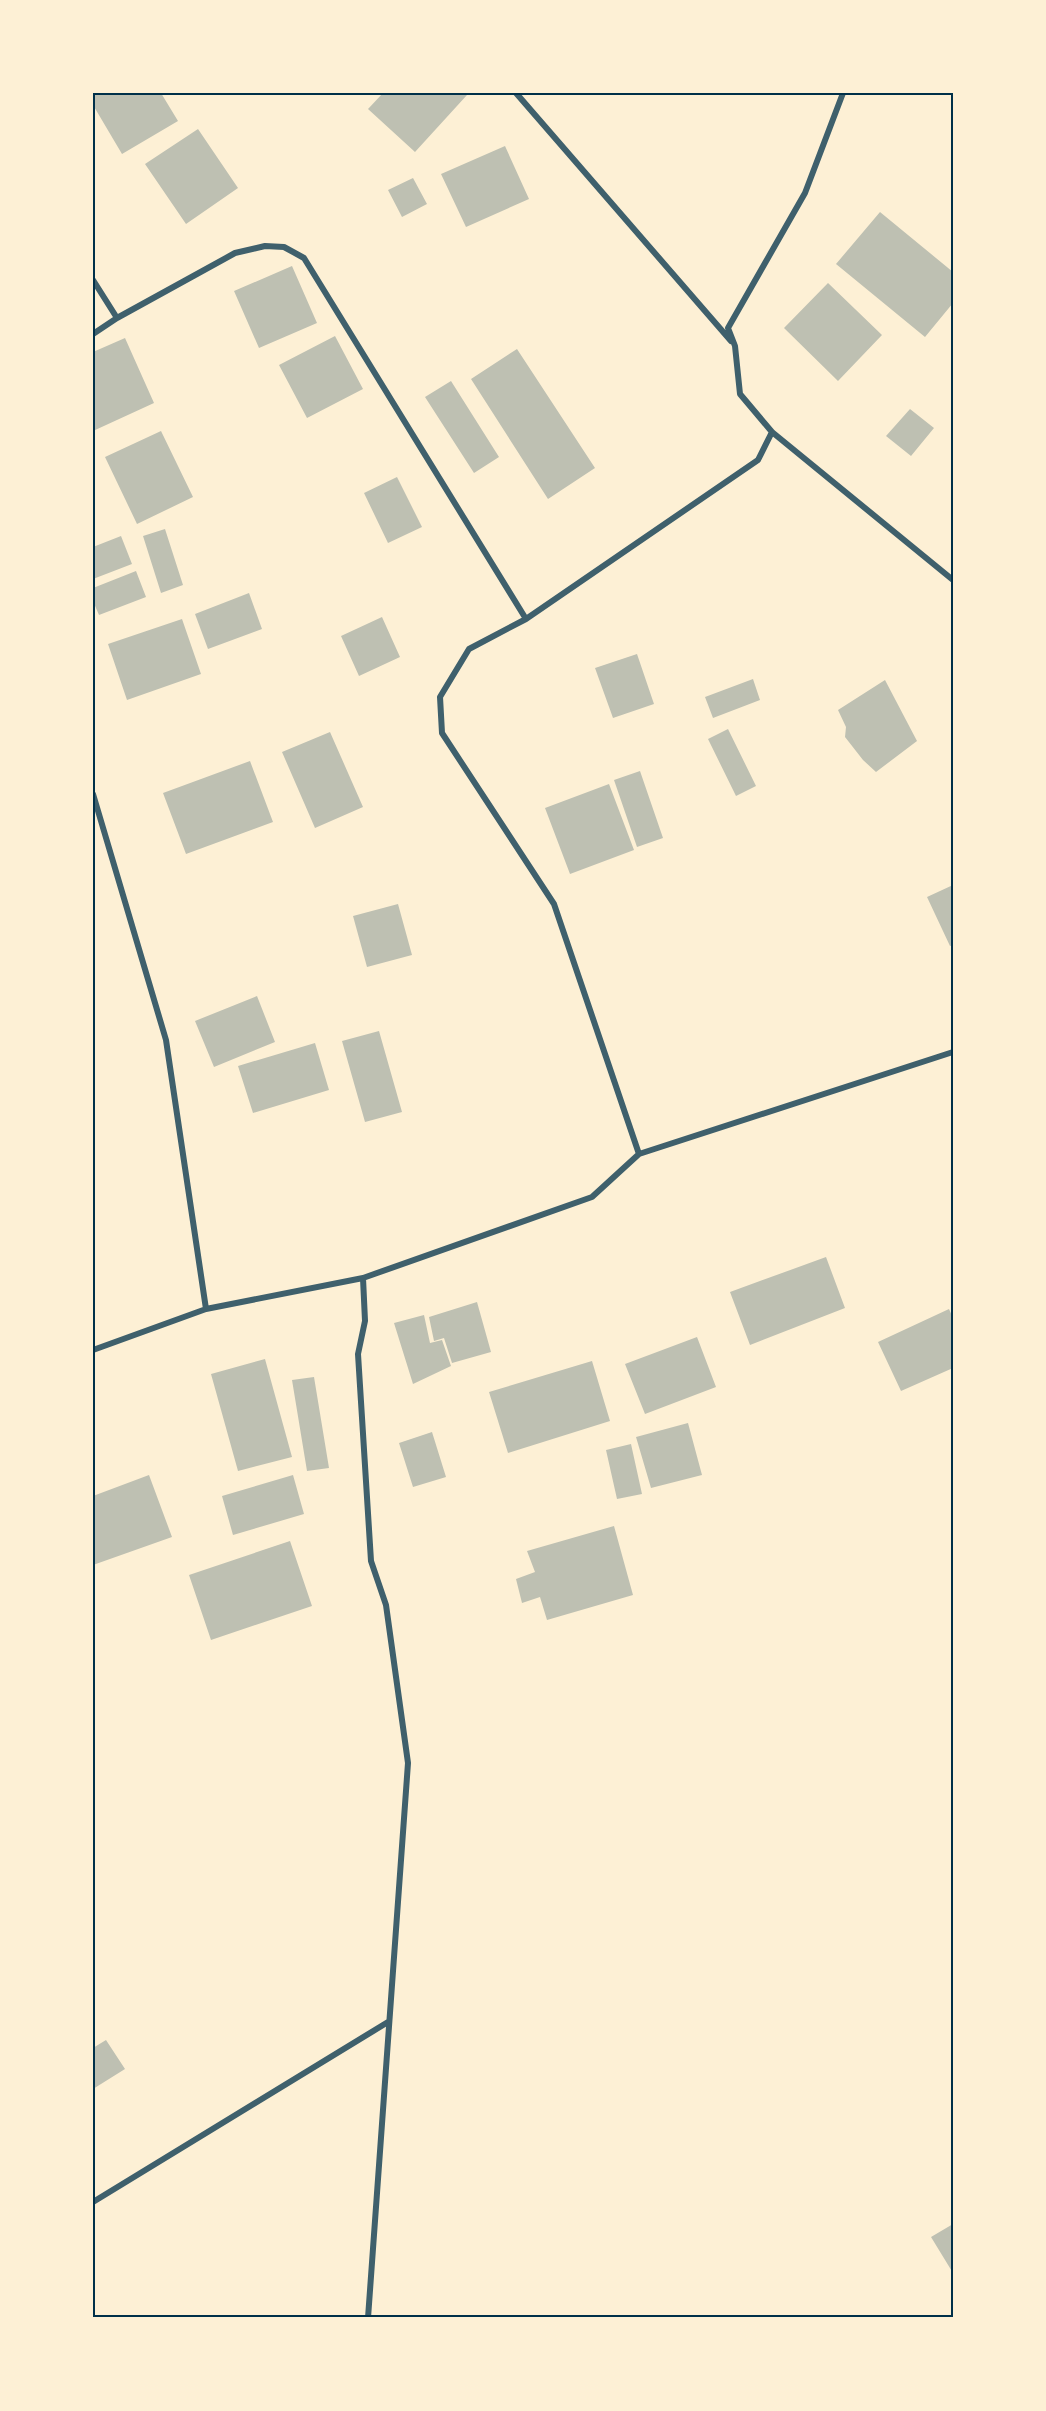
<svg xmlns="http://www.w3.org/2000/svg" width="1046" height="2411" font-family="'IBM Plex Serif',serif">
<rect width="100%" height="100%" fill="#fdf0d5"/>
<path fill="#bec0b2" d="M93,93H161L178,121L122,154L93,105Z
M383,93H465L467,95L415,152L368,109Z
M198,129L238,188L186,224L145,164Z
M505,146L529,199L466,227L441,174Z
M413,178L427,204L402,217L388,190Z
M880,212L953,272V303L925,337L836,264Z
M292,266L317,323L259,348L234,291Z
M828,283L882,335L838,381L784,328Z
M335,336L363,389L307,418L279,365Z
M125,338L154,403L93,431V352Z
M517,349L595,468L548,499L471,379Z
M451,381L499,457L474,473L425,397Z
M910,409L934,428L911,456L886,436Z
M161,431L193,497L137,524L105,457Z
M397,477L422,527L388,543L364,493Z
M165,529L183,585L161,593L143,536Z
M121,536L132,564L93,579V547Z
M136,571L146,597L99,615L93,601V588Z
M249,593L262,629L208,649L195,614Z
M382,617L400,657L359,676L341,636Z
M182,619L201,674L127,700L108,644Z
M637,654L654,704L613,718L595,668Z
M753,679L760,700L713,718L705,697Z
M885,680L917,741L876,772L863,760L845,737L846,727L838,710Z
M728,729L756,786L736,796L708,739Z
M330,732L363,807L315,828L282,752Z
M250,761L273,822L186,854L163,793Z
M640,771L663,838L637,847L614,780Z
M609,784L634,850L570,874L545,808Z
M953,885V945L950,946L927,897Z
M398,904L412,955L367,967L353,916Z
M257,996L275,1042L214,1067L195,1021Z
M379,1031L402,1112L365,1122L342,1041Z
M315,1043L329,1090L253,1113L238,1066Z
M826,1257L845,1308L750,1345L730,1292Z
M477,1302L491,1352L452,1363L444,1338L434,1341L429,1317Z
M949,1309L953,1318V1368L901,1391L878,1342Z
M424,1315L430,1343L442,1340L451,1366L413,1384L394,1323Z
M697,1337L716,1387L645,1414L625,1364Z
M265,1359L292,1457L238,1471L211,1374Z
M592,1361L610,1421L508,1453L489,1392Z
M314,1377L329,1468L307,1471L292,1380Z
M688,1423L702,1475L651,1488L636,1437Z
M432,1432L446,1477L413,1487L399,1443Z
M631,1444L642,1494L617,1499L606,1450Z
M149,1475L172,1537L93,1565V1496Z
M293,1475L304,1514L233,1535L222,1496Z
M614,1526L633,1595L547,1620L540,1597L522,1603L516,1579L535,1572L527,1551Z
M290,1541L312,1606L211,1640L189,1575Z
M106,2040L125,2069L93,2089V2048Z
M953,2224V2273L931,2237Z"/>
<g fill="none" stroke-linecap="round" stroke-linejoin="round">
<path stroke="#3f606c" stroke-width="6" d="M516,93L731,341
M843,93L805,193L728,328L735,346L740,394L772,432L953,580
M93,280L117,318
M93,334L117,318L235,253L265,246L284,247L304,258L526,619
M93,794L166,1040L206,1309
M639,1154L554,904L442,733L440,697L469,649L526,619L758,460L772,432
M93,1350L206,1309L363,1278
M93,2202L388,2022
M368,2318L408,1763L386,1605L371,1561L358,1354L365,1321L363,1278L592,1197L639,1154L953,1052"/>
</g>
<rect width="1046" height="2411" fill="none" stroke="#fdf0d5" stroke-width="189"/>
<rect x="94" y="94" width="858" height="2222" fill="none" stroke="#003049" stroke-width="2"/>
</svg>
